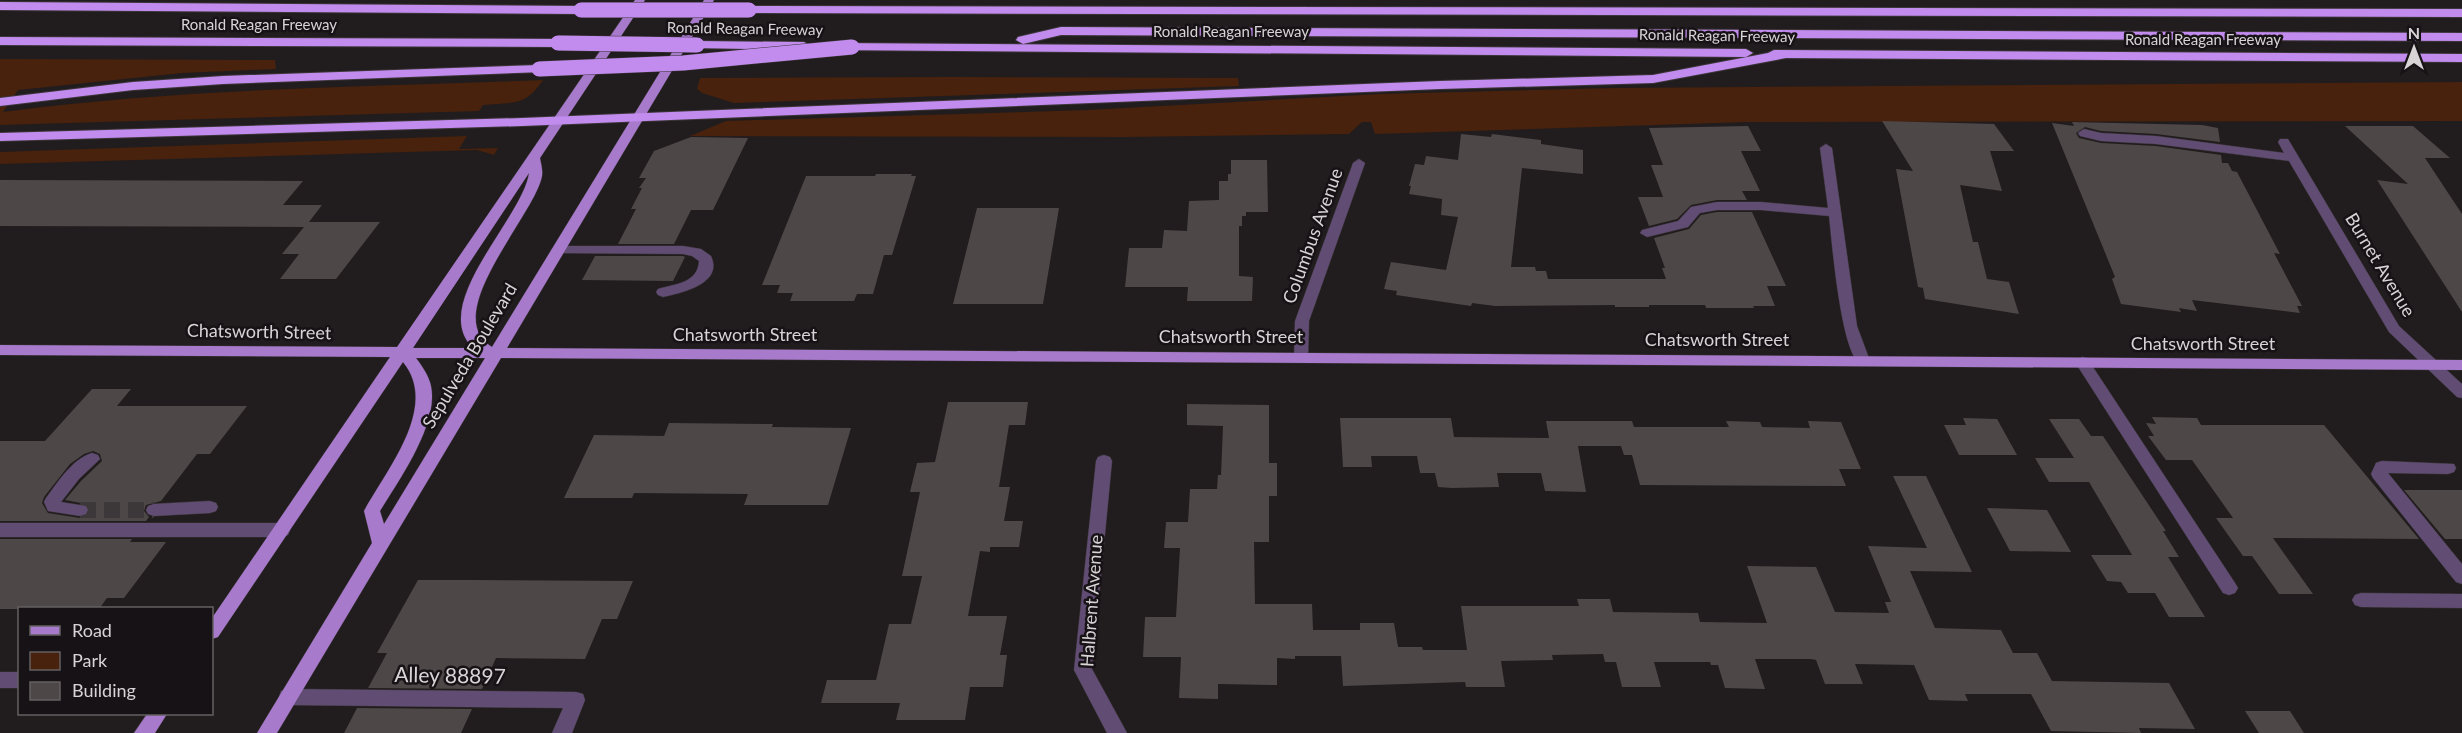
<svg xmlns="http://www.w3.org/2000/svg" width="2462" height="733" font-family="Lato,sans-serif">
<rect width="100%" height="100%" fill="#211c1e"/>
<path fill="#48220c" d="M0,59L275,60L276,69L182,73L18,90L3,112C182,88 363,87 543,80C525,107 513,102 483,105L479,111L0,125Z
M953,77L1238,78L1239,86L734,103L702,93L697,89L700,78Z
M2462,82V121L1747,122L1375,134L1371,122H1362L1349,134L1126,137L690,136L726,121L1088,110L1380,94L1615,88Z
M467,136L459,149L498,148L494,155L477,150L0,164V152Z"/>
<path fill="#4e4747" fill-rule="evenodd" d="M1882,121L1994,124L2014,151H1990L2002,191L1960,185L1973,242H1978L1987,279L2009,282L2019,314L1925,299L1923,288L1918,287L1896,169L1913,171Z
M2072,122L2202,125L2218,128L2220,142L2156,134L2101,131L2085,127L2076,133L2079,138L2101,143L2156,146L2221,155L2222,163H2228L2232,171L2237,172L2280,254L2274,253L2302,306H2297L2300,313L2192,300L2197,311L2179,308L2181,312L2121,304L2112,279L2115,277L2052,123L2074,126Z
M1748,126L1761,151H1741L1760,191H1742L1747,200H1717L1691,205L1677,219L1649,226L1638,197H1663L1651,165H1663L1649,128Z
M2345,126H2413L2450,158H2425L2462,214V312L2377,180L2408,184Z
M1461,134L1491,137L1492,134L1541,140V144L1583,150V174L1522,168L1511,267H1535L1536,271H1546L1548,279H1666L1662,268H1665L1654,238L1689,229L1701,215L1717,212H1752L1786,286H1767L1775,306H1753L1754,308H1706L1705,305H1649V307H1615V305L1495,306L1472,303L1471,306L1396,295L1397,291L1384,289L1391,262L1446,270L1458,217L1441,215L1442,199L1409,194L1411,186H1409L1415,164L1424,165L1426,156L1458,160Z
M691,137L748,138L713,210H691L674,244H618L636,209H631L642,188H639L646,178H639L654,151Z
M1231,160H1267L1268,212H1246V216H1242V226H1239V276L1253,277L1252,301H1187L1188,287H1125L1129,248H1162L1164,230L1187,231L1189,201L1219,200V181H1228V174H1231Z
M876,174H912L911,176H916L892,255H884L873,294H857L854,301H790L793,293H777L780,285H762L806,176H875Z
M0,180L303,181L283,205H322L309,222H380L336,279H280L299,254H282L304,227L0,226Z
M977,208H1059L1043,304H953Z
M595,256H683L685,257L673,281L582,280Z
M92,389H131L117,406H247L210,454H197L161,501L146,505L144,511L149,517L146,521H0V441H45ZM93,451L100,454L102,461L81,481L65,500L86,504L90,509L88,515L80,518L48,513L42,503L44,497L70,464L84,454Z
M948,402H1028L1025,425H1009L999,487H1010L1004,521H1023L1019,547H990V552L980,551L968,616H1007L1000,655H1007L1003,687H970L965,720H896L900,703H821L827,680H876L889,624H911L922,576H902L920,492H910L917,463L935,462Z
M1187,404L1269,405V463H1277V496H1269V542H1254L1255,604H1312L1313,630H1360V623H1394L1398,647H1422L1423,650H1467L1461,606H1579L1577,599H1610L1613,612L1698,613L1700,622L1767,623L1747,566L1816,567L1835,612L1889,613L1885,602H1891L1868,546L1927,548L1893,476H1926L1972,572L1910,571L1935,628L2001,630L2013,653H2037L2052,681L2169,683L2195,729L2139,728L2141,733L2051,731L2031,694H1965L1968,701L1929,700L1914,665L1855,664L1863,684H1825L1816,660L1811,659H1755L1765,689L1725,688L1718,665H1711L1710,662H1654L1661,687H1622L1616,662H1605L1603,654L1552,655L1553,660L1501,661L1505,687H1466L1465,682L1343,686L1341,656H1295V659L1277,658V685L1218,684V699L1179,698L1181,657H1143L1145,617H1176L1180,548H1164L1166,522H1188L1190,489H1217L1218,475H1221L1223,426L1187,425Z
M2152,417L2197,418L2201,425H2324L2419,539L2273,538L2313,594H2279L2252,556H2243L2216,518H2233L2192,460H2166L2148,436H2154L2146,423L2156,424Z
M1340,418H1451L1454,437L1549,438L1546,421H1632L1634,427H1729L1726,421L1760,422L1762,427L1810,428L1808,421L1841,422L1861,469H1839L1846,486L1640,485L1632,455H1624L1621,446H1578L1586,492L1545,491L1541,473H1497L1499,487L1452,488L1438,487L1435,473H1420L1417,456H1371L1372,467H1343Z
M1963,418L1997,419L2017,455H1959L1944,425H1966Z
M2049,419H2079L2091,436H2103L2166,531H2163L2179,557H2168L2205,617H2169L2155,593H2128L2121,582L2107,581L2091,555H2132L2089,482H2049L2035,458H2074Z
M669,423L773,424L772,427L851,428L828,505H744L748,494L634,493L632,498H564L594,435L664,436Z
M2404,490H2462V539H2445Z
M1987,508L2047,510L2071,552L2010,551Z
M0,539H132L130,542H166L124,598H107L99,609H0Z
M418,580H472L633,581L617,619H602L585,659L496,658L482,689L368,688L387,653H377Z
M357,708L472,709L461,733H344Z
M2245,711H2290L2304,733H2259Z"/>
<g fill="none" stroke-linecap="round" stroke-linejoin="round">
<path stroke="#3c383a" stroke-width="16" stroke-dasharray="16 8" stroke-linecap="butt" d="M80,510H154"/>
<defs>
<path id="minor" d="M2084,129L2101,133L2156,136L2284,153L2278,142L2280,139H2288L2399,326L2462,384V398L2457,397L2389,332L2289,161L2156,144L2101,141L2080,136L2078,133Z
M1826,144L1832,148L1857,326L1870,361L1863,366C1841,360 1832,241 1829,216L1761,210H1717L1700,213L1688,227L1647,237L1640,233L1642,230L1678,221L1691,207L1717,202H1761L1828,208L1820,148Z
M1359,159L1365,163L1309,321L1308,357L1306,361H1296L1294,357L1295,321L1353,163Z
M558,246H683L701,249L711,256C724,284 681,293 663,297L658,295L656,292L658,289C675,284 698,283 699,261L692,256L683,254L553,253L551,250Z
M2082,357L2087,358L2235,583L2238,588L2235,593L2229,595L2223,593L2075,362Z
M92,453L98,455L100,459L79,479L61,502L86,506L88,510L86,514L80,516L48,511L44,502L46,498C58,482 72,459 92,453Z
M1104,455L1110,457L1112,461L1092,669L1127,733H1107L1074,670L1096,461L1098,457Z
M2382,461L2454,464L2456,468L2454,472L2448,474L2388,473L2462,564V584L2456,582L2373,478L2371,474L2376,463Z
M210,501L216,503L218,507L216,511L210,513L154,516L148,514L146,510L148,506L154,504Z
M0,523H282L288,525L290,530L288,535L282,537H0Z
M2361,593L2462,594V608L2361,607L2355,605L2352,600L2355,595Z
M0,672H20V688H0Z
M288,689L576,692L583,694L585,700L572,733H552L563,708L288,705L281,703L279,697L281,691Z"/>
<path id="major" d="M635,0H645L540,158C541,164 543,170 542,176C535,215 438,315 492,347L704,0H714L507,348L2462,360V370L501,358L277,733H257L372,543L364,511C386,470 440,407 403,362L218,637L212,639V618L390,357L0,355V345L397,347ZM529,173C523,218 428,304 473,348H413ZM416,358H485L384,524L380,511C399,480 439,424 431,386C429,376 422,366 416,358Z
M147,714H167L155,733H134Z"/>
<path id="highway" d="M0,2L581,6L587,10L581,14L0,10Z
M749,6L2462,9V17L744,13L743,10L744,7Z
M1061,27L2462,33V41L1061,35L1023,44L1016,40L1018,37Z
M0,37L558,39L565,43L558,47L0,45Z
M697,41L804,42L811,46L804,50L692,48L690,45L692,42Z
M835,43L1746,49L1753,53L1746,57L830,50L828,47L830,44Z
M1774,50L2462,54V62L1786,58L1653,83L1440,89L522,126L0,141V133L522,118L1440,81L1653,75L1768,53Z
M539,65L544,66L546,69L544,72L223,84L133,90L0,106V98L133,82L223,76Z"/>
</defs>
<use href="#minor" stroke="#3b3638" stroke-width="1"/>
<use href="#major" stroke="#3b3638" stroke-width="1"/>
<use href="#highway" stroke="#3b3638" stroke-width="2"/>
<use href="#minor" fill="#614c73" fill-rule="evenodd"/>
<use href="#major" fill="#a77acb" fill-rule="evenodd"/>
<use href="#highway" fill="#c28bee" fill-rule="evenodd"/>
<defs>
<path id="highway-bridge" d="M581,10H749
M558,43L697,45
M539,69L683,63L852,47"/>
</defs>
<use href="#highway-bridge" stroke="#3b3638" stroke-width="16" stroke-linecap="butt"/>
<use href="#highway-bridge" stroke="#c28bee" stroke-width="15"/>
</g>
<g text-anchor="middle" stroke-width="5" stroke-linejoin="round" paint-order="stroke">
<g font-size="15" fill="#d8d4d6" stroke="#171215">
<text x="259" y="30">Ronald Reagan Freeway</text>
<text transform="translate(745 29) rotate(1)" y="5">Ronald Reagan Freeway</text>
<text x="1231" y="37">Ronald Reagan Freeway</text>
<text transform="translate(1717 36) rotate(1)" y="5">Ronald Reagan Freeway</text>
<text x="2203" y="45">Ronald Reagan Freeway</text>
</g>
<g font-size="18" fill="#d8d4d6" stroke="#171215">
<text transform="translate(1313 236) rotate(-70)" y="6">Columbus Avenue</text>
<text transform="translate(2380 265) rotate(59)" y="6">Burnet Avenue</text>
<text transform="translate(259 332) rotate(1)" y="6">Chatsworth Street</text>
<text x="745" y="341">Chatsworth Street</text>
<text x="1231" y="343">Chatsworth Street</text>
<text x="1717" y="346">Chatsworth Street</text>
<text x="2203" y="350">Chatsworth Street</text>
<text transform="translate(470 356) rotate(-59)" y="6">Sepulveda Boulevard</text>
<text transform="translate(1092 601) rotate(-86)" y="6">Halbrent Avenue</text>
</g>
<g font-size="21" fill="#d8d4d6" stroke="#171215">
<text transform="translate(450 676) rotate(1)" y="7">Alley 88897</text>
</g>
</g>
<rect x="18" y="607" width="195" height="108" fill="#171215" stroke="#646062" stroke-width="1.5"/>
<rect x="30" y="626" width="30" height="9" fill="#a77acb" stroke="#646062" stroke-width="1.5"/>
<text x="72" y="637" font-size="18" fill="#d8d4d6">Road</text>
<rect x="30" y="652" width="30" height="18" fill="#48220c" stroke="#646062" stroke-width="1.5"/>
<text x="72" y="667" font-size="18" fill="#d8d4d6">Park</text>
<rect x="30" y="682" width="30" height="18" fill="#4e4747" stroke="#646062" stroke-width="1.5"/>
<text x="72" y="697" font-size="18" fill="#d8d4d6">Building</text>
<g transform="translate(2414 48)" stroke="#171215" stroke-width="4.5" paint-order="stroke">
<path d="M0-4.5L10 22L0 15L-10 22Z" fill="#d8d4d6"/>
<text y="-9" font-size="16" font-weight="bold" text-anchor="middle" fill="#d8d4d6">N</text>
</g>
</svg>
